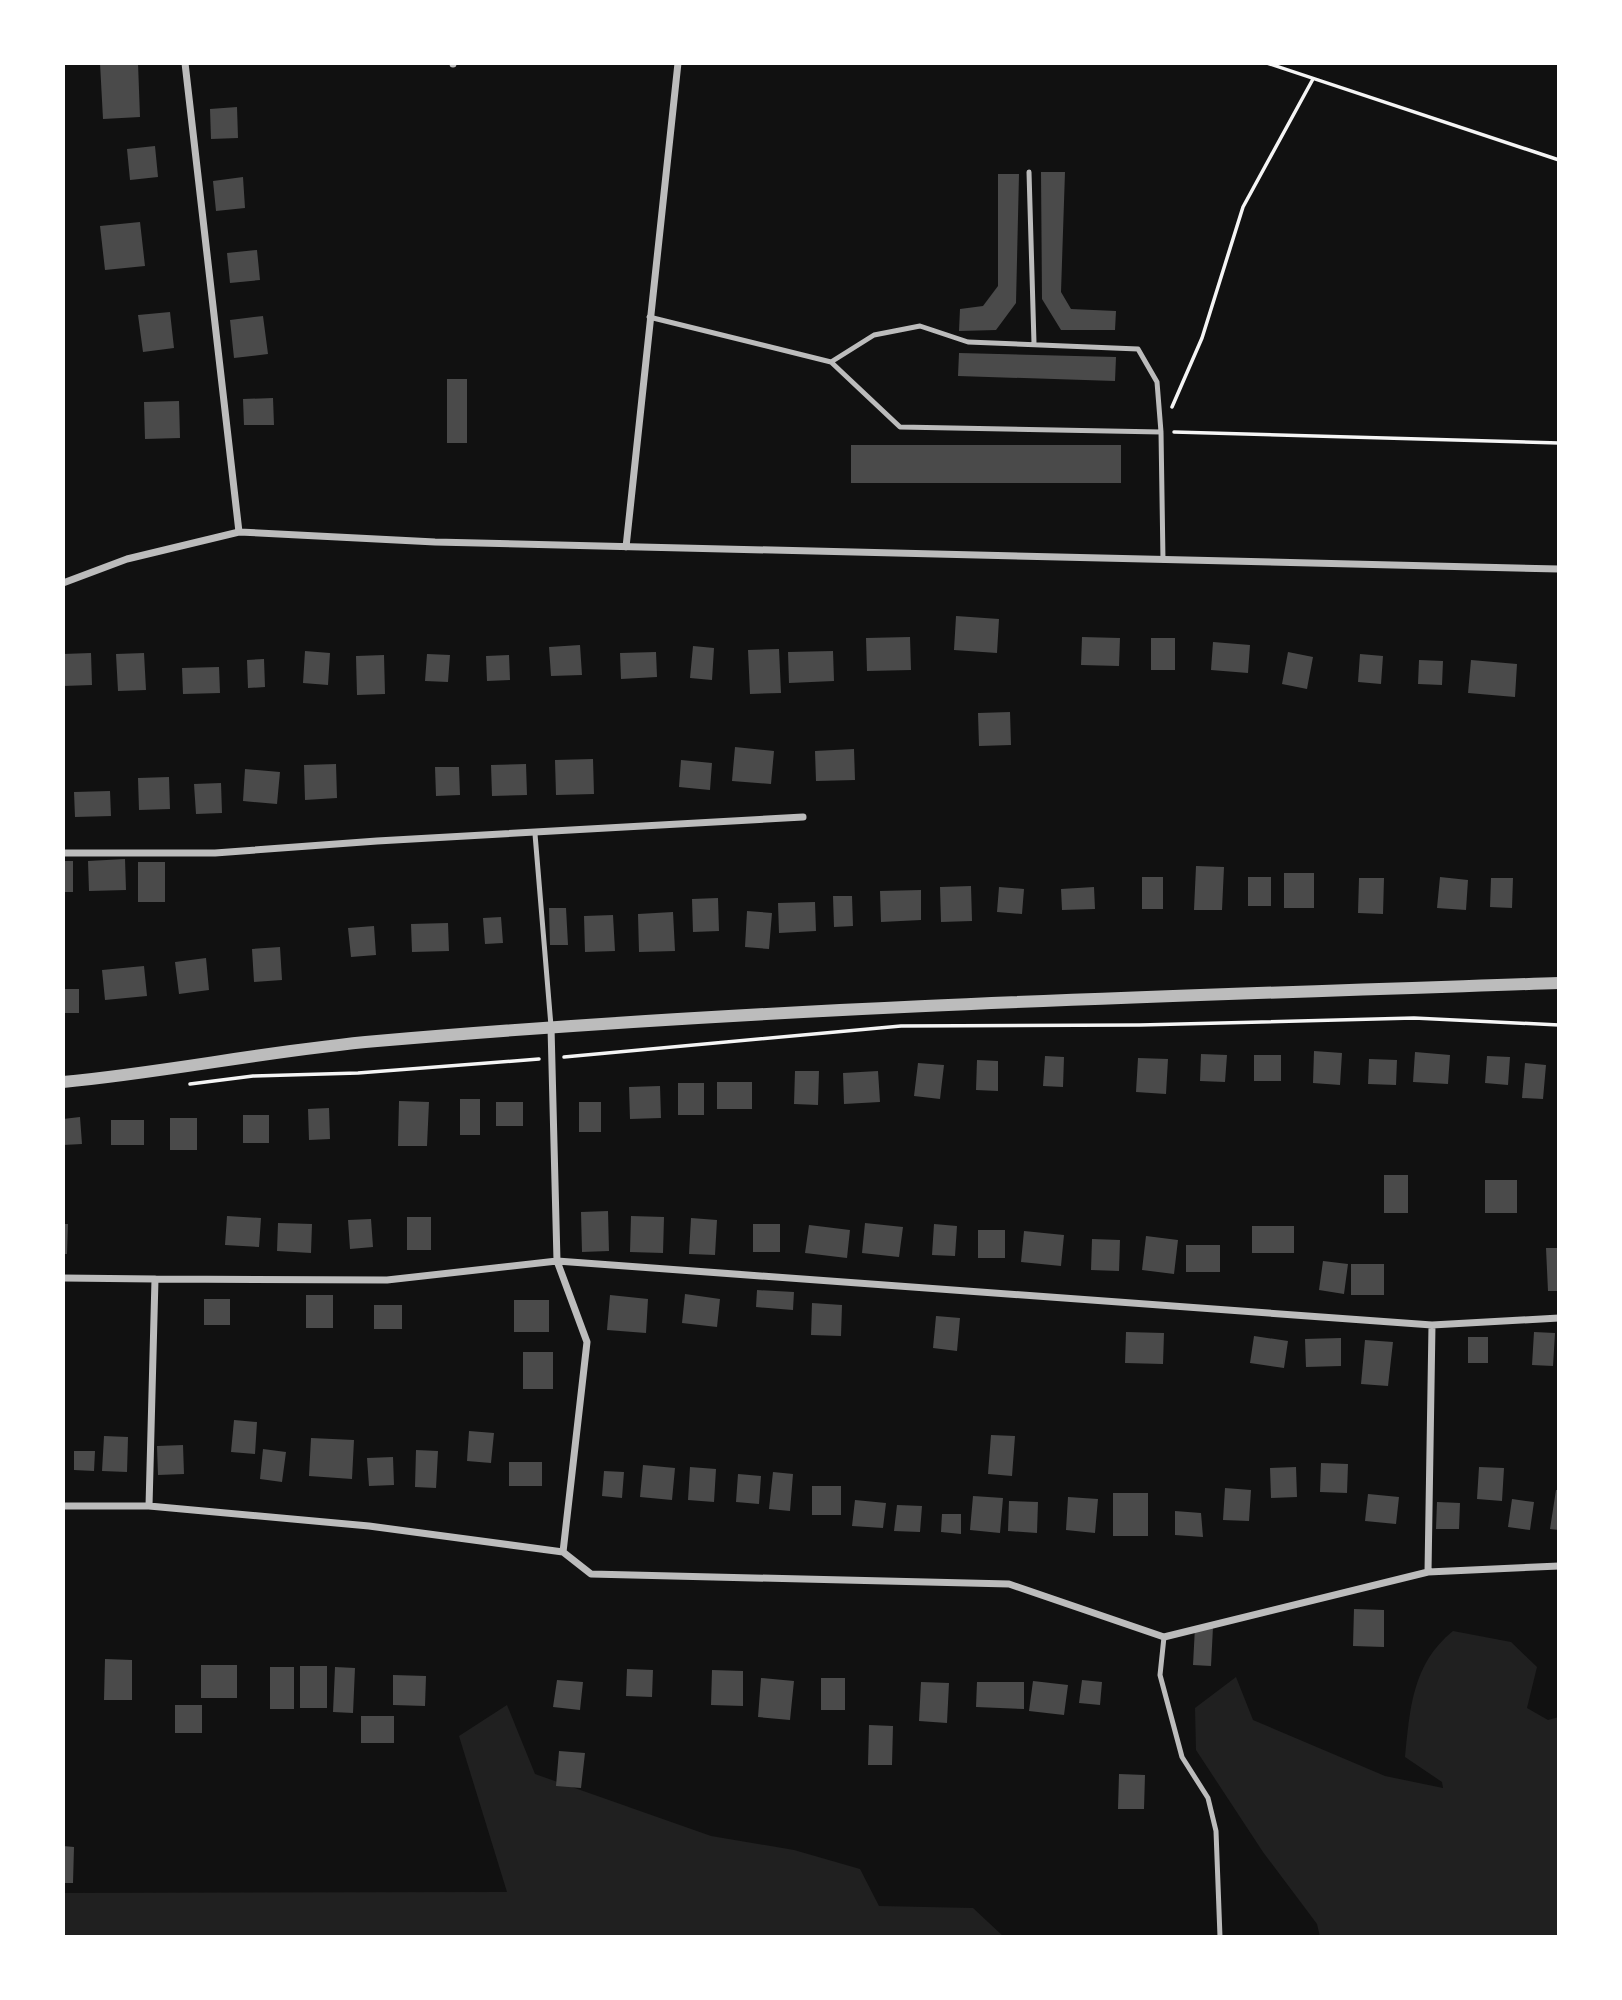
<svg xmlns="http://www.w3.org/2000/svg" width="1622" height="2000" font-family="'Noto Sans',sans-serif">
<rect width="100%" height="100%" fill="#111"/>
<path fill="#202020" d="M1453,1631L1511,1642L1537,1667L1527,1708L1548,1720L1559,1717V1937H1320L1317,1924L1263,1852L1196,1750L1195,1708L1236,1677L1253,1720L1385,1776L1443,1788L1442,1782L1405,1757C1410,1709 1412,1664 1453,1631Z
M507,1705L535,1774L711,1836L794,1850L860,1869L879,1906L973,1908L1004,1937H63V1893L507,1892L459,1736Z"/>
<path fill="#4a4a4a" d="M100,63H138L140,117L103,119Z
M237,107L238,138L211,139L210,109Z
M155,146L158,177L130,180L127,149Z
M1041,172H1065L1061,292L1071,309L1116,311L1115,330H1061L1042,299Z
M998,174H1019L1016,303L996,330L959,331L960,309L983,306L998,286Z
M243,177L245,208L216,211L213,181Z
M140,222L145,266L105,270L100,226Z
M257,250L260,280L230,283L227,253Z
M170,312L174,348L143,352L138,315Z
M263,316L268,354L234,358L230,320Z
M959,353L1116,357L1115,381L958,376Z
M447,379H467V443H447Z
M273,398L274,425H244L243,399Z
M179,401L180,438L145,439L144,402Z
M851,445H1121V483H851Z
M956,616L999,619L997,653L954,650Z
M910,637L911,670L867,671L866,638Z
M1082,637L1120,638L1119,666L1081,665Z
M1151,638H1175V670H1151Z
M1213,642L1250,645L1248,673L1211,670Z
M580,645L582,675L551,676L549,647Z
M693,646L714,648L712,680L690,678Z
M779,649L781,693L750,694L748,650Z
M305,651L330,653L328,685L303,683Z
M833,651L834,681L789,683L788,652Z
M656,652L657,677L621,679L620,653Z
M1288,652L1313,657L1307,689L1282,684Z
M91,653L92,685L63,686V654Z
M144,653L146,690L118,691L116,654Z
M427,654L450,655L448,682L425,681Z
M1360,654L1383,656L1381,684L1358,682Z
M384,655L385,694L357,695L356,656Z
M509,655L510,680L487,681L486,656Z
M264,659L265,687L248,688L247,660Z
M1419,660L1443,661L1442,685L1418,684Z
M1471,660L1517,664L1515,697L1468,693Z
M219,667L220,693L183,694L182,668Z
M1010,712L1011,745L979,746L978,713Z
M735,747L774,751L771,784L732,781Z
M854,749L855,780L816,781L815,751Z
M593,759L594,794L556,795L555,760Z
M681,760L712,763L710,790L679,787Z
M336,764L337,798L305,800L304,765Z
M526,764L527,795L492,796L491,765Z
M435,767H459L460,795L436,796Z
M245,769L280,772L277,804L243,801Z
M169,777L170,809L139,810L138,778Z
M221,783L222,813L196,814L194,784Z
M110,791L111,816L75,817L74,792Z
M125,859L126,890L89,891L88,861Z
M63,861H73V892H63Z
M138,862H165V902H138Z
M1196,866L1224,867L1222,910H1194Z
M1284,873H1314V908H1284Z
M1142,877H1163V909H1142Z
M1248,877H1271V906H1248Z
M1440,877L1468,880L1466,910L1437,908Z
M1359,878H1384L1383,914L1358,913Z
M1491,878H1513L1512,908L1490,907Z
M971,886L972,921L941,922L940,887Z
M999,887L1024,889L1022,914L997,912Z
M1094,887L1095,909L1062,910L1061,889Z
M921,890V920L881,922L880,891Z
M833,896H852L853,926L834,927Z
M718,898L719,931L693,932L692,899Z
M815,902L816,931L779,933L778,903Z
M549,908H566L568,945H550Z
M747,911L772,913L769,949L745,947Z
M673,912L675,951L639,952L638,914Z
M613,915L615,951L585,952L584,916Z
M501,917L503,943L485,944L483,918Z
M448,923L449,951L412,952L411,924Z
M374,926L376,955L351,957L348,928Z
M280,947L282,980L254,982L252,949Z
M206,958L209,990L179,994L175,962Z
M144,966L147,996L105,1000L102,970Z
M63,989H79V1013H63Z
M1314,1051L1342,1053L1340,1085L1313,1083Z
M1415,1052L1450,1055L1448,1084L1413,1082Z
M1201,1054L1227,1055L1225,1082L1200,1081Z
M1254,1055H1281V1081H1254Z
M1045,1056L1064,1057L1063,1087L1043,1086Z
M1487,1056L1510,1057L1508,1085L1485,1083Z
M1138,1058L1168,1059L1166,1094L1136,1092Z
M1369,1059L1397,1060L1396,1085L1368,1084Z
M977,1060L998,1061V1091L976,1090Z
M918,1063L944,1065L940,1099L914,1096Z
M1525,1063L1546,1065L1543,1099L1522,1098Z
M795,1071H819L818,1105L794,1104Z
M878,1071L880,1102L844,1104L843,1073Z
M717,1082H752V1109H717Z
M678,1083H704V1115H678Z
M660,1086L661,1118L630,1119L629,1087Z
M460,1099H480V1135H460Z
M399,1101L429,1102L427,1146H398Z
M496,1102H523V1126H496Z
M579,1102H601V1132H579Z
M329,1108L330,1139L309,1140L308,1109Z
M243,1115H269V1143H243Z
M80,1117L82,1144L63,1145V1119Z
M170,1118H197V1150H170Z
M111,1120H144V1145H111Z
M1384,1175H1408V1213H1384Z
M1485,1180H1517V1213H1485Z
M608,1211L609,1251L582,1252L581,1212Z
M227,1216L261,1218L259,1247L225,1245Z
M631,1216L664,1217L663,1253L630,1252Z
M407,1217H431V1250H407Z
M691,1218L717,1220L715,1255L689,1254Z
M371,1219L373,1247L350,1249L348,1220Z
M278,1223L312,1224L311,1253L277,1251Z
M865,1223L903,1227L899,1257L862,1253Z
M63,1224H68L67,1254H63Z
M753,1224H780V1252H753Z
M934,1224L957,1226L955,1256L932,1255Z
M809,1225L850,1230L847,1258L805,1253Z
M1252,1226H1294V1253H1252Z
M978,1230H1005V1258H978Z
M1024,1231L1064,1235L1061,1266L1021,1262Z
M1146,1236L1178,1240L1174,1274L1142,1270Z
M1092,1239L1120,1240L1119,1271L1091,1270Z
M1186,1245H1220V1272H1186Z
M1546,1248H1559V1291H1548Z
M1323,1261L1348,1264L1344,1294L1319,1290Z
M1351,1264H1384V1295H1351Z
M757,1290L794,1292L793,1310L756,1307Z
M685,1294L720,1299L717,1327L682,1323Z
M306,1295H333V1328H306Z
M610,1295L648,1299L646,1333L607,1330Z
M204,1299H230V1325H204Z
M514,1300H549V1332H514Z
M812,1303L842,1305L841,1336L811,1335Z
M374,1305H402V1329H374Z
M936,1316L960,1318L957,1351L933,1348Z
M1126,1332L1164,1333L1163,1364L1125,1363Z
M1534,1332L1555,1333L1553,1366L1532,1365Z
M1254,1336L1288,1341L1284,1368L1250,1363Z
M1468,1337H1488V1363H1468Z
M1341,1338V1366L1306,1367L1305,1339Z
M1365,1340L1393,1342L1388,1386L1361,1384Z
M523,1352H553V1389H523Z
M234,1420L257,1422L255,1454L231,1452Z
M469,1431L494,1433L491,1463L467,1461Z
M991,1435L1015,1436L1012,1476L988,1474Z
M104,1436L128,1437L127,1472L102,1471Z
M311,1438L354,1440L352,1479L309,1476Z
M183,1445L184,1474L158,1475L157,1446Z
M263,1449L286,1452L282,1482L260,1479Z
M416,1450L438,1451L436,1488L415,1487Z
M74,1451H95L94,1471L74,1470Z
M393,1457L394,1485L369,1486L367,1458Z
M509,1462H542V1486H509Z
M1321,1463L1348,1464L1347,1493L1320,1492Z
M643,1465L675,1468L672,1500L640,1497Z
M690,1467L716,1469L714,1502L688,1500Z
M1296,1467L1297,1497L1271,1498L1270,1468Z
M1479,1467L1504,1468L1502,1501L1477,1499Z
M604,1471L624,1472L622,1498L602,1496Z
M773,1472L793,1474L790,1511L769,1509Z
M738,1474L761,1476L759,1504L736,1502Z
M812,1486H841V1515H812Z
M1225,1488L1251,1490L1249,1521L1223,1520Z
M1556,1490H1559V1530L1550,1529Z
M1113,1493H1148V1536H1113Z
M1368,1494L1399,1497L1396,1524L1365,1521Z
M973,1496L1003,1498L1000,1533L970,1530Z
M1068,1497L1098,1499L1095,1533L1066,1530Z
M1512,1499L1534,1502L1530,1530L1508,1527Z
M855,1500L886,1503L883,1528L852,1526Z
M1009,1501L1038,1502L1037,1533L1008,1531Z
M1437,1502L1460,1503L1459,1529H1436Z
M897,1505L922,1506L920,1532L894,1531Z
M1175,1511L1201,1513L1203,1537L1175,1535Z
M942,1514H961V1534L941,1532Z
M1354,1609L1384,1610V1647L1353,1646Z
M1195,1627H1213L1211,1666L1193,1665Z
M105,1659L132,1660V1700H104Z
M201,1665H237V1698H201Z
M300,1666H327V1708H300Z
M270,1667H294V1709H270Z
M335,1667L355,1668L353,1713L333,1712Z
M627,1669L653,1670L652,1697L626,1696Z
M712,1670L743,1671V1706L711,1705Z
M393,1675L426,1676L425,1706L393,1705Z
M761,1678L794,1681L790,1720L758,1717Z
M821,1678H845V1710H821Z
M557,1680L583,1682L580,1710L553,1707Z
M1082,1680L1102,1682L1100,1705L1079,1703Z
M1033,1681L1068,1685L1064,1715L1029,1711Z
M921,1682L949,1683L947,1723L919,1721Z
M977,1682H1024V1709L976,1707Z
M175,1705H202V1733H175Z
M361,1716H394V1743H361Z
M869,1725L893,1726L892,1765H868Z
M559,1751L585,1753L581,1788L556,1786Z
M1119,1774L1145,1775L1144,1809H1118Z
M63,1846L74,1847L73,1883H63Z"/>
<g fill="none" stroke-linecap="round" stroke-linejoin="round">
<path stroke="#f5f5f5" stroke-width="3.5" d="M1267,63L1559,160
M1172,407L1202,338L1243,207L1313,79
M1174,432L1559,443
M564,1057L901,1026L1140,1025L1414,1018L1559,1025
M190,1084L253,1076L358,1073L539,1059"/>
<path stroke="#bcbcbc" stroke-width="5" d="M1029,172L1034,343
M649,317L831,362L900,427L1161,432L1163,560
M831,362L874,335L920,326L968,342L1138,349L1157,382L1161,432
M535,834L551,1026
M1164,1637L1160,1675L1182,1757L1208,1798L1216,1831L1220,1937"/>
<path stroke="#bcbcbc" stroke-width="7" d="M185,63L239,532
M453,63V64
M626,547L678,63
M63,583L127,559L239,532L435,542L1559,569
M63,853H215L377,841L803,817
M551,1027L557,1261L587,1342L563,1552
M63,1278L155,1279
M63,1506H149L369,1526L563,1552L591,1574L1009,1584L1164,1637L1428,1572L1559,1566
M149,1506L155,1279L387,1280L557,1261L1432,1325L1559,1318
M1428,1572L1432,1325"/>
<path stroke="#bcbcbc" stroke-width="12" d="M63,1082C168,1072 272,1050 377,1041C770,1007 1165,996 1559,983"/>
</g>
<rect width="1622" height="2000" fill="none" stroke="#ffffff" stroke-width="130"/>
</svg>
